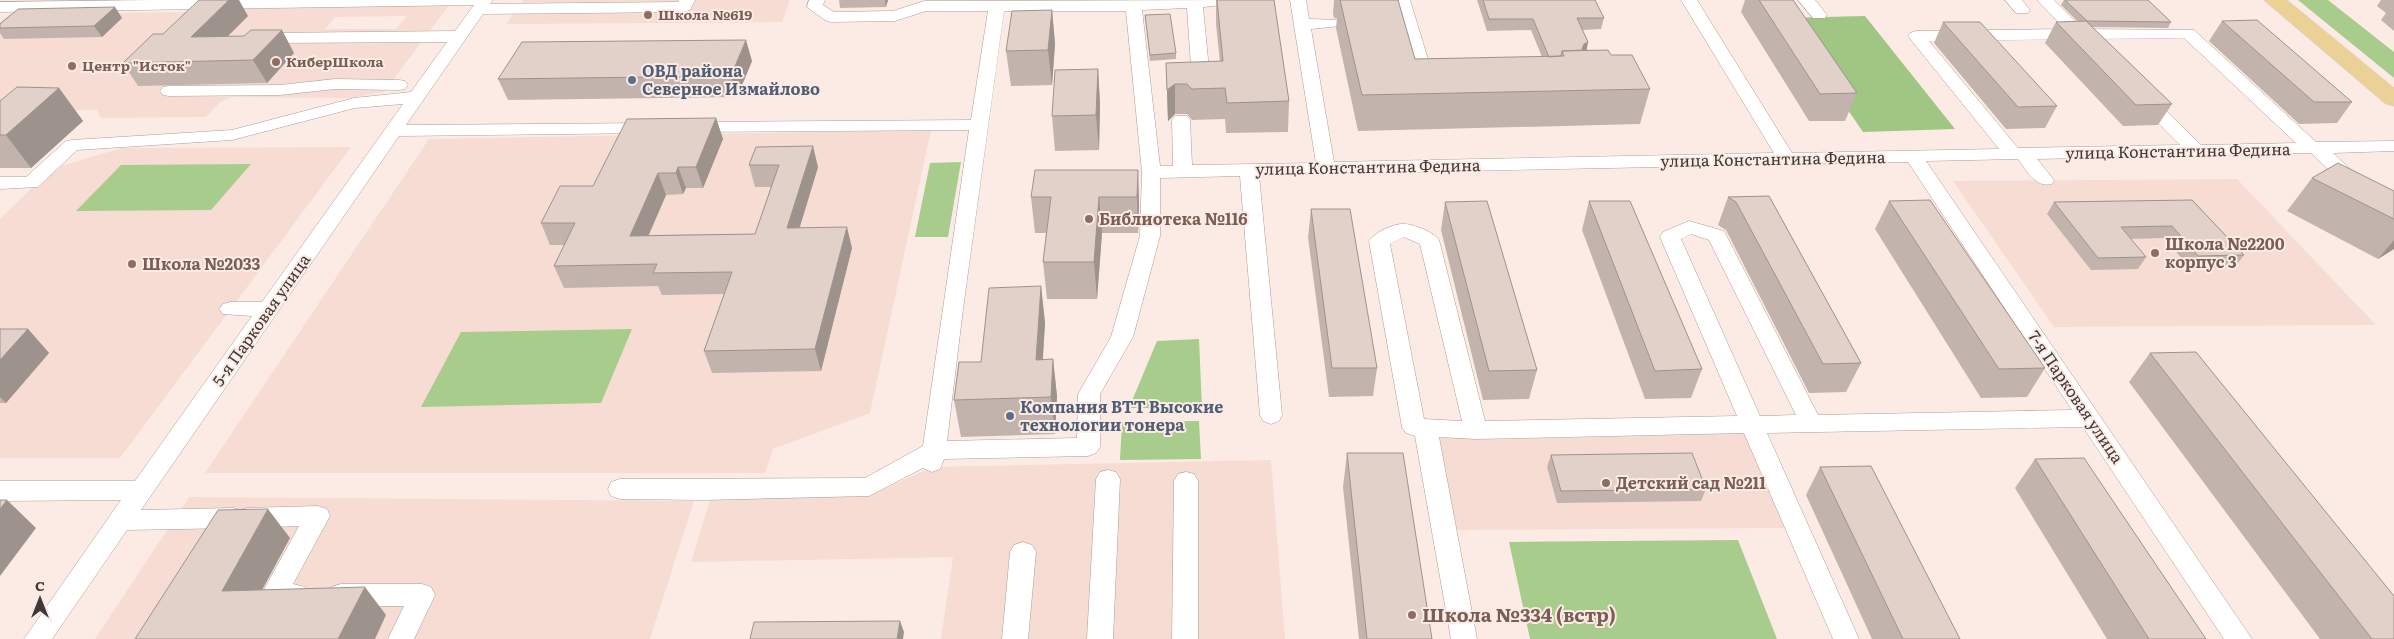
<svg xmlns="http://www.w3.org/2000/svg" width="2394" height="639" font-family="Literata,serif">
<rect width="100%" height="100%" fill="#fcebe5"/>
<path fill="#f6dcd3" fill-rule="evenodd" d="M523,0H790L782,22L506,24Z
M449,5L384,92L349,98L232,97L220,102L206,117L101,118L97,110L0,111V22L10,14L200,12L219,7ZM335,17L406,16V17L396,29H325Z
M931,130L870,413L773,449L765,473H205L429,139Z
M351,147L120,458H0V219L51,169L122,148Z
M2237,179L2376,325L2054,327L1953,181Z
M1746,432L1788,528L1453,530L1437,438Z
M1271,460L1285,639H941L953,557L691,562L711,497L871,495L932,467Z
M189,497L694,501L650,639H95Z"/>
<path fill="#a7cc8b" d="M2298,0H2328L2394,52V78Z
M961,162L948,237H915L930,163Z
M251,164L211,210L76,211L121,165Z
M632,329L601,403L421,407L461,332Z
M1199,339L1202,408H1129L1157,341Z
M1199,421L1201,459L1120,460L1122,422Z
M1738,540L1777,639H1530L1509,542Z"/>
<path fill="#9fc683" d="M1865,16L1955,129L1863,132L1785,18Z"/>
<g fill="none" stroke-linecap="round" stroke-linejoin="round">
<defs>
<path id="minor" d="M153,0H493L490,4L678,2L679,0H695L690,10L684,12L483,14L406,125L651,123L657,124L660,128L657,132L651,133L399,136L141,510L233,508L240,510L247,508L318,506L327,509L330,516L293,584L305,587L309,595L305,603C292,607 278,607 265,603L261,595L299,526L247,528L240,526L233,528L127,530L52,639H24L121,500L0,501V481H135L252,316L223,314L219,309L223,304L230,302H262L403,104L355,108L232,140L77,150L38,187L0,189V177H26L66,141L72,140L232,130L354,98L411,92L447,42L270,43L264,41L262,38L264,35L270,33L455,31L474,5L0,12V2Z
M809,0H825L823,5L834,12L893,11L924,1L1243,0L1241,3L1203,7L1210,80L1207,84H1195L1192,80L1187,8L1142,10L1160,166H1173L1172,120L1175,116H1187L1190,120L1192,165L1316,163L1290,0H1306L1309,19L1341,20L1343,23L1341,26L1311,29L1334,162L1774,153L1681,0H1697L1792,153L1999,149L1908,36L1910,33L1916,31L2065,29L2037,0H2054L2083,29L2194,30L2316,142L2394,141V151L2333,153L2363,181L2394,201V216L2387,214L2349,189L2311,153L2037,159L2054,180L2052,184C2035,188 2027,171 2018,159L1926,161L2252,639H2224L2083,427L1767,433L1859,639H1833L1744,433L1476,439L1439,437L1477,639H1451L1415,436L1406,433L1402,427L1369,241C1374,233 1394,223 1404,224C1413,224 1434,232 1439,240L1485,421L1737,416L1660,237L1663,232L1689,221L1724,231L1818,415L2072,410L1908,162L1259,175L1282,415L1279,421L1271,424L1263,421L1260,415L1240,176L1160,178V236L1133,337L1100,394V447L1096,453L1088,456L944,459L940,469L932,472L923,468L869,496L705,500L620,499L611,496L608,489L611,482L620,479L865,478L923,446L969,130L691,132L685,131L682,127L685,123L691,122L971,120L988,11H926L895,21L831,22L825,20L807,7ZM1004,11H1126L1142,172L1140,236L1111,337L1078,394L1077,438L947,441L963,309ZM2184,38L2296,143L2201,145L2149,94H2137L2134,98L2137,102L2180,145L2018,148L1929,41ZM1691,234L1709,240L1796,415L1760,416L1681,239ZM1404,237L1420,244L1462,421L1424,419L1390,244Z
M1394,0H1410L1434,79L1439,83L1436,87H1421L1418,83Z
M1798,0H1815L1827,15L1825,18H1813Z
M2005,0H2022L2030,10L2028,13H2016Z
M335,79L399,80L405,81L408,85L405,89L399,90L335,89L280,95L169,96L163,95L160,91L163,87L169,86L280,85Z
M1108,470L1116,472L1120,479L1113,639H1087L1096,479L1100,472Z
M1186,472L1194,474L1198,481V639H1172L1174,481L1178,474Z
M1023,542L1032,545L1036,552L1028,639H1002L1010,552L1014,545Z
M341,584H422L431,587L435,595L414,639H388L404,606H341L332,603L328,595L332,587Z"/>
<path id="major" d="M2264,0H2287L2394,88V106L2386,104Z"/>
</defs>
<use href="#minor" stroke="#ad9d97" stroke-width="1"/>
<use href="#major" stroke="#d1cfcf" stroke-width="1"/>
<use href="#minor" fill="#fff" fill-rule="evenodd"/>
<use href="#major" fill="#ebd195" fill-rule="evenodd"/>
</g>
<path fill="#c2b4ad" d="M839,0H888L886,7L840,8Z
M1216,0H1274L1289,101L1288,132L1226,133L1225,119L1192,120L1187,114H1175L1168,121L1166,63L1220,62L1216,24Z
M1334,0H1398L1415,59L1542,57L1531,30L1487,31L1477,0H1595L1604,18L1601,29L1582,30L1588,42L1586,50L1611,55L1650,89L1640,124L1358,131L1336,28L1337,18H1334L1333,14Z
M1745,0H1793L1857,93L1845,121H1809L1741,12Z
M2064,0H2148L2171,22L2168,28L2092,27L2172,104L2158,125L2123,126L2045,43L2056,22H2078L2061,5Z
M2381,0H2394V31L2381,20L2386,13L2377,6Z
M1052,10L1055,44L1052,85L1011,86L1006,51Z
M1145,15L1176,53V59L1150,61Z
M248,16L228,36L294,53L267,83L138,86L123,63L163,34Z
M122,18L102,37L4,39L0,33V24Z
M2222,21L2352,102L2337,123L2299,124L2209,41Z
M1943,22L2057,106L2045,128L2006,129L1934,43Z
M752,61L737,97L508,100L498,79Z
M1098,69L1100,104L1099,150L1055,151L1052,116Z
M59,88L83,121L31,168H0V101Z
M716,118L723,139L703,188H686L683,194L666,195L649,235L755,234L771,187H755L749,165L756,147L818,167L800,227L852,248L821,371L712,373L704,351L724,294L662,295L658,286L564,288L554,266L564,245H550L541,223L593,186Z
M1138,170L1139,206L1138,233H1102L1097,299H1047L1043,262L1046,233H1035L1031,197Z
M2312,178L2394,191V249L2378,259L2287,211Z
M1769,196L1861,363L1846,392L1809,393L1726,230L1718,225L1728,197Z
M2192,200L2244,255L2235,267L2190,268L2164,238L2130,239L2146,257L2138,269L2091,270L2047,214L2054,202Z
M1589,201L1702,369L1691,398L1645,399L1582,230Z
M1889,201L2045,368L2027,397L1981,398L1875,229Z
M1445,202L1537,370L1529,399L1483,400L1441,230Z
M1311,209L1377,368L1373,396L1329,397L1308,237Z
M1041,286L1045,323L1043,360L1053,359L1057,396L1055,434L961,437L954,400L981,362Z
M0,329H28L49,353L6,403H0Z
M2150,353L2394,639H2320L2129,382Z
M1347,453L1432,639H1359L1343,487Z
M1551,455L1706,489L1701,501L1557,503L1547,467Z
M2035,459L2206,639H2107L2015,488Z
M1820,467L1960,639H1872L1806,495Z"/>
<path fill="#9e928d" d="M229,0H239L248,16L205,59L191,37Z
M885,0H888L886,7Z
M115,7L122,18L102,37L94,26Z
M1052,10L1055,44L1052,85L1048,50Z
M282,30L294,53L267,83L253,60Z
M746,40L752,61L737,97L731,76Z
M1588,42L1586,54L1582,49L1584,44Z
M1098,69L1100,104L1099,150L1096,115Z
M1175,84V114L1168,121L1167,90Z
M59,88L83,121L31,168L6,135Z
M716,118L723,139L703,188L696,167Z
M813,146L818,167L793,249L787,228Z
M678,167L686,188L683,194L676,173Z
M1138,170L1139,206L1138,233L1137,197Z
M658,173L666,195L639,257L630,236Z
M1099,197L1102,233L1097,299L1094,262Z
M847,227L852,248L821,371L815,349Z
M2394,240V249L2378,259Z
M1041,286L1045,323L1040,397L1036,360Z
M28,329L49,353L6,403L0,397V360Z
M1053,359L1057,396L1055,434L1051,397Z
M7,500L36,528L0,576V509Z
M268,509L290,538L247,618L222,591Z
M365,587L386,615L375,639H338Z
M900,621L904,632L903,639H897Z"/>
<path fill="#e1d1c9" stroke="#9e928d" d="M199,0H229L191,37L244,36L251,30H282L253,60L123,63L153,34H163Z
M1217,0H1274L1289,101L1227,103L1225,88L1192,89L1187,84H1175L1167,90L1166,63L1223,61Z
M1340,0H1398L1415,59L1564,56L1562,51L1608,50L1611,55H1632L1650,89L1362,95Z
M1483,0H1595L1604,18H1577L1588,42L1584,44L1582,49L1583,50L1562,51L1561,56L1549,57L1533,19H1489Z
M1759,0H1793L1857,93L1820,94Z
M2065,0H2148L2171,22L2087,21Z
M115,7L94,26L0,28V24L18,9Z
M1052,10L1048,50L1006,51L1012,11Z
M1170,14L1176,53L1150,55L1145,15Z
M2257,20L2352,102H2314L2222,21Z
M2086,21L2172,104L2136,105L2056,22Z
M1943,22H1980L2057,106L2018,107Z
M746,40L731,76L498,79L522,42Z
M1098,69L1096,115L1052,116L1055,70Z
M17,87L59,88L6,135H0V101Z
M716,118L696,167H678L676,173H658L630,236L755,234L779,165H749L756,147L813,146L787,228L847,227L815,349L704,351L732,272L653,273L657,264L554,266L575,223H541L560,186H593L627,119Z
M2338,163L2394,191V219L2312,178Z
M1035,170H1138L1137,197H1099L1094,262H1043L1051,197H1031Z
M1769,196L1861,363L1823,364L1736,202L1728,197Z
M1930,200L2045,368L1999,369L1889,201Z
M2192,200L2244,255L2198,256L2172,226L2121,227L2146,257L2098,258L2054,202Z
M1487,201L1537,370L1489,371L1445,202Z
M1589,201H1630L1702,369L1655,371Z
M1311,209H1350L1377,368H1332Z
M1041,286L1036,360L1053,359L1051,397L954,400L959,362H981L989,288Z
M0,329H28L0,360Z
M2196,352L2394,596V639H2372L2150,353Z
M1347,453H1403L1432,639H1367Z
M1692,453L1706,489L1561,491L1551,455Z
M2084,458L2206,639H2149L2035,459Z
M1871,466L1960,639H1903L1820,467Z
M0,500H7L0,509Z
M268,509L222,591L365,587L338,639H135L218,510Z
M900,621L897,639H750L754,622Z"/>
<g fill="#8d6e63" stroke="#fcebe5" stroke-width="2">
<circle cx="648" cy="15" r="5"/>
<circle cx="276" cy="62" r="5"/>
<circle cx="72" cy="66" r="5"/>
<circle cx="1089" cy="219" r="5"/>
<circle cx="2155" cy="253" r="5"/>
<circle cx="132" cy="264" r="5"/>
<circle cx="1606" cy="483" r="5"/>
<circle cx="1412" cy="615" r="5"/>
</g>
<g fill="#5c6f8a" stroke="#fcebe5" stroke-width="2">
<circle cx="632" cy="80" r="5"/>
<circle cx="1010" cy="416" r="5"/>
</g>
<g text-anchor="middle" stroke-width="4" stroke-linejoin="round" paint-order="stroke">
<g font-size="14" font-weight="bold" fill="#785e54" stroke="#fcebe5" text-anchor="start">
<text x="658" y="20">Школа №619</text>
<text x="286" y="67">КиберШкола</text>
<text x="82" y="71">Центр "Исток"</text>
</g>
<g font-size="16" font-weight="bold" fill="#4e5e75" stroke="#fcebe5" text-anchor="start">
<text x="642" y="77">ОВД района<tspan x="642" dy="18">Северное Измайлово</tspan></text>
<text x="1020" y="413">Компания ВТТ Высокие<tspan x="1020" dy="18">технологии тонера</tspan></text>
</g>
<g font-size="16" fill="#3f3836" stroke="#fcebe5">
<text transform="translate(2178 151) rotate(-1)" y="6">улица Константина Федина</text>
<text transform="translate(1773 159) rotate(-1)" y="6">улица Константина Федина</text>
<text transform="translate(1368 167) rotate(-1)" y="6">улица Константина Федина</text>
<text transform="translate(261 320) rotate(-55)" y="6">5-я Парковая улица</text>
<text transform="translate(2076 397) rotate(56)" y="6">7-я Парковая улица</text>
</g>
<g font-size="16" font-weight="bold" fill="#785e54" stroke="#fcebe5" text-anchor="start">
<text x="1099" y="225">Библиотека №116</text>
<text x="2165" y="250">Школа №2200<tspan x="2165" dy="18">корпус 3</tspan></text>
<text x="142" y="270">Школа №2033</text>
<text x="1616" y="489">Детский сад №211</text>
</g>
<g font-size="19" font-weight="bold" fill="#785e54" stroke="#fcebe5" text-anchor="start">
<text x="1422" y="622">Школа №334 (встр)</text>
</g>
</g>
<g transform="translate(40 599)" stroke="#fcebe5" stroke-width="4" paint-order="stroke">
<path d="M0-4L9 19L0 12L-9 19Z" fill="#3f3836"/>
<text y="-8" font-size="14" font-weight="bold" text-anchor="middle" fill="#3f3836">С</text>
</g>
</svg>
